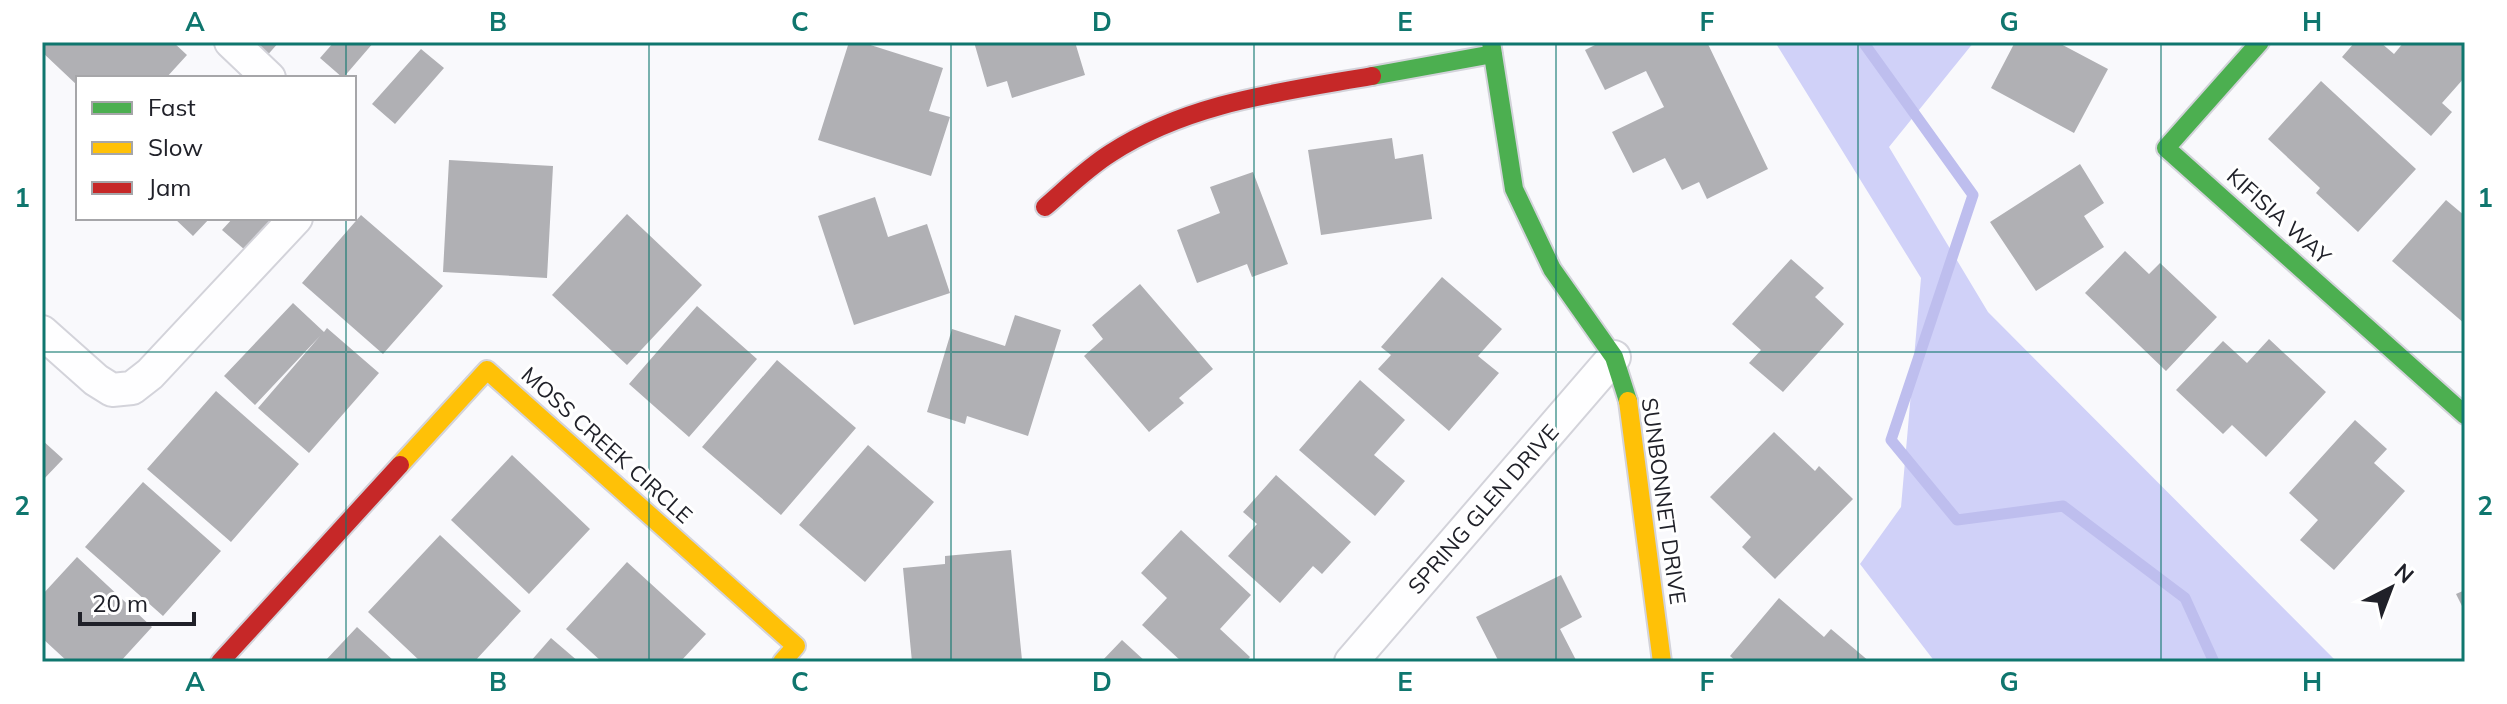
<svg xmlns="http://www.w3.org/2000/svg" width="2507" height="704" font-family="Mulish,sans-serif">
<rect width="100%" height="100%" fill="#f9f9fc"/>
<path fill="#d0d1f8" d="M1775,42H1974L1889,147L1988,312L2337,662H1935L1860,564L1901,507L1921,278Z"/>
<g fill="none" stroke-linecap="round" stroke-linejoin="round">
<path stroke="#bebeee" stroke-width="11" d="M1863,42L1973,195L1891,440L1957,520L2063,506L2185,598L2214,662"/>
</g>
<path fill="#b0b0b4" d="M42,42H173L187,55L166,78H78V86L42,52Z
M248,42H279L265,58Z
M334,42H374L343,78L320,58Z
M849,42H861L943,68L929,111L950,117L931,176L818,140Z
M974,42H1075L1085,75L1012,98L1007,81L987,87Z
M1601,42H1707L1768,169L1707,199L1699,182L1682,190L1665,158L1633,173L1612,132L1664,107L1646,71L1605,90L1585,50Z
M2015,42H2057L2108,69L2074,133L1991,88Z
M2355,42H2380L2394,54L2404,42H2465V77L2442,103L2452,112L2431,136L2342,57Z
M421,49L444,68L395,124L372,104Z
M2321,81L2416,169L2358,232L2316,193L2320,188L2268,139Z
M1392,138L1395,159L1423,154L1432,219L1321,235L1308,150Z
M449,160L553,166L547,278L443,272Z
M2080,164L2104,203L2084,216L2104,247L2036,291L1990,222Z
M1253,172L1288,264L1252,277L1247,264L1197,283L1177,230L1220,213L1210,187Z
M875,197L888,237L927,224L950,293L854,325L818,216Z
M2446,200L2465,216V324L2392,261Z
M627,214L702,285L627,365L552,295Z
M361,215L443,286L383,354L302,283Z
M174,218H210L193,236Z
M233,218H274L245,250L222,230Z
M2125,251L2149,274L2160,263L2217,317L2166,371L2085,293Z
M1791,259L1824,288L1815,297L1844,324L1783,392L1749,363L1761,350L1732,324Z
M1442,277L1502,329L1478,356L1499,373L1449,431L1378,369L1391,355L1381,347Z
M1140,284L1213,369L1179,398L1184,403L1149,432L1084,356L1103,339L1092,325Z
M293,303L324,332L327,328L379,373L309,453L258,408L320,336L255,405L224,376Z
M697,306L757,359L689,437L629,384Z
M1015,315L1061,330L1028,436L967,416L965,424L927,412L952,329L1005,346Z
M2269,339L2326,392L2266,457L2232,425L2223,434L2176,390L2223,341L2247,363Z
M777,360L856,428L781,515L702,447Z
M1360,380L1405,420L1374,455L1405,481L1375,516L1299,450Z
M216,391L299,464L231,542L147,469Z
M2355,420L2387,449L2374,463L2405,491L2334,570L2300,540L2318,520L2289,493Z
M1774,432L1815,471L1819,466L1853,499L1775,579L1742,547L1751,537L1710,497Z
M42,440L63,459L42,481Z
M868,445L934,502L865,582L799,525Z
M512,455L590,529L529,594L451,520Z
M1276,475L1351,542L1322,574L1313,566L1280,603L1228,556L1257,524L1243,512Z
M143,482L221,551L163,616L85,547Z
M1181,530L1251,595L1220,629L1250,657L1246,662H1182L1142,625L1167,598L1141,573Z
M440,535L521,611L474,662H421L368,612Z
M1011,550L1022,660L912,662L903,568L945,564V556Z
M77,557L152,627L120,662H68L42,638V595Z
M627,562L706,634L680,662H602L566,629Z
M1561,575L1582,617L1560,629L1577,662H1499L1476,617Z
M2465,590V612L2456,594Z
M1779,598L1824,637L1831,629L1870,662H1737L1730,656Z
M357,627L395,662H324Z
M551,638L579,662H530Z
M1122,640L1146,662H1101Z"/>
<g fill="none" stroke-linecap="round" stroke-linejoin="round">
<defs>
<path id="street" d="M231,42L269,78
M42,332L96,380L112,390L132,388L150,374L296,218
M1351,662L1614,357"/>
<path id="fast" d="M1491,42L1514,189L1552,269L1614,357L1628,401
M2260,42L2166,148L2465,415
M1372,76L1493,54"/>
<path id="slow" d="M1628,401L1662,662
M400,465L487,370L796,646L782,662"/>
<path id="jam" d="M1045,207C1066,189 1087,168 1111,153C1190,102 1282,92 1372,76
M220,662L400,465"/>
</defs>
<use href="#street" stroke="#d3d3da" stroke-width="36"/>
<use href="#fast" stroke="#d3d3da" stroke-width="22"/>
<use href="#slow" stroke="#d3d3da" stroke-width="22"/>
<use href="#jam" stroke="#d3d3da" stroke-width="22"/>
<use href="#street" stroke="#fefeff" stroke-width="32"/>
<use href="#fast" stroke="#4caf50" stroke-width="18"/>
<use href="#slow" stroke="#ffc107" stroke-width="18"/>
<use href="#jam" stroke="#c62828" stroke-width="18"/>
</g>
<path fill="none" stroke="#0f766e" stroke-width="2" stroke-opacity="0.55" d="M346,42V78M649,42V662M951,42V662M1254,42V662M1556,42V662M1858,42V662M2161,42V662M346,218V662M42,352H2465"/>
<g text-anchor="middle" stroke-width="6" stroke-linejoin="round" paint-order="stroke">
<g font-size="22" fill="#202129" stroke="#fff">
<text transform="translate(2279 216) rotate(42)" y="8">KIFISIA WAY</text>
<text transform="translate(607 445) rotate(42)" y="8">MOSS CREEK CIRCLE</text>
<text transform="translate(1664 501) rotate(82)" y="8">SUNBONNET DRIVE</text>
<text transform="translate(1483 509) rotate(-49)" y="8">SPRING GLEN DRIVE</text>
</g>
</g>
<rect width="2507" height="704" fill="none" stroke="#ffffff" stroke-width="88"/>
<rect x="76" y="76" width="280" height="144" fill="#ffffff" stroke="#a6a6a9" stroke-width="2"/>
<rect x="92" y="102" width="40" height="12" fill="#4caf50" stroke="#a6a6a9" stroke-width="2"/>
<text x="148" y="116" font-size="24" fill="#202129">Fast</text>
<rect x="92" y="142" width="40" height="12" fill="#ffc107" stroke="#a6a6a9" stroke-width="2"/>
<text x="148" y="156" font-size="24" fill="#202129">Slow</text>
<rect x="92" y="182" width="40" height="12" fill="#c62828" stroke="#a6a6a9" stroke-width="2"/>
<text x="148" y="196" font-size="24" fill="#202129">Jam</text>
<g transform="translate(2391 588) rotate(42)" stroke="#ffffff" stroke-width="6" paint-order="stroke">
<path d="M0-6L14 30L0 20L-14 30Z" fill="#202129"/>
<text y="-12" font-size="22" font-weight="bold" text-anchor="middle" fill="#202129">N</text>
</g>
<path d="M80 612v12h114v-12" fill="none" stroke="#202129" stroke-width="4"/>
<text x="92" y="612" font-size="24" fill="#202129" stroke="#ffffff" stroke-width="6" paint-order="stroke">20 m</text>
<rect x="44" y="44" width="2419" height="616" fill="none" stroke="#0f766e" stroke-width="3"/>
<g font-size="26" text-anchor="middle" font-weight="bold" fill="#0f766e">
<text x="195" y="31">A</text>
<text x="498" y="31">B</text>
<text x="800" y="31">C</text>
<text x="1102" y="31">D</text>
<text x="1405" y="31">E</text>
<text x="1707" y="31">F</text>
<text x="2009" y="31">G</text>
<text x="2312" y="31">H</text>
<text x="22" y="207">1</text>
<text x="2485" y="207">1</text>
<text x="22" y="515">2</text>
<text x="2485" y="515">2</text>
<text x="195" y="691">A</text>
<text x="498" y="691">B</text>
<text x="800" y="691">C</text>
<text x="1102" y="691">D</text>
<text x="1405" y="691">E</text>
<text x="1707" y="691">F</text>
<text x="2009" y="691">G</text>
<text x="2312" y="691">H</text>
</g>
</svg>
